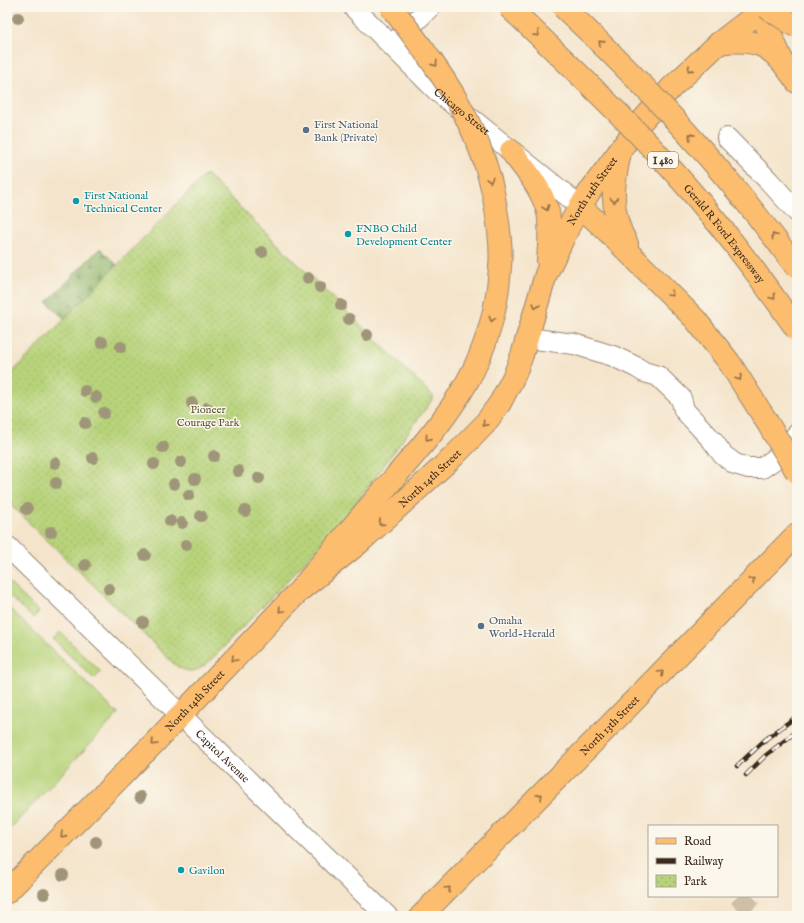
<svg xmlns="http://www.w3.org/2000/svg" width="804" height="923" font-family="'IM FELL English',serif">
<defs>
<pattern id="forest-firs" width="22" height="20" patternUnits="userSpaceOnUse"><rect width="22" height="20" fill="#91b56a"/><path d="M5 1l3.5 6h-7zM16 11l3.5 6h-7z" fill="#789357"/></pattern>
<pattern id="park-dots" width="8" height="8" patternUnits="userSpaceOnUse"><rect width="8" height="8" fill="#b7d37a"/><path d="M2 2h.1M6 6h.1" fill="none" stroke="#9eb569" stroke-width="1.8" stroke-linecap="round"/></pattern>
</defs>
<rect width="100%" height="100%" fill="#fbf7ec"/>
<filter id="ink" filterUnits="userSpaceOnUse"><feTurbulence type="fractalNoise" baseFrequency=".025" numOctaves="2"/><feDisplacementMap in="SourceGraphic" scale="8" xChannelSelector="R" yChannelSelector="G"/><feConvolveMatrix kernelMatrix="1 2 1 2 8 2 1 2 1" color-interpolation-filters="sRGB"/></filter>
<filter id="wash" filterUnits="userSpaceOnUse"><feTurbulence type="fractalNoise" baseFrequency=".012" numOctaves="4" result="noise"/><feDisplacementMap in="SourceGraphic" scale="16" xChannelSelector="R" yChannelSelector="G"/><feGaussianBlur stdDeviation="0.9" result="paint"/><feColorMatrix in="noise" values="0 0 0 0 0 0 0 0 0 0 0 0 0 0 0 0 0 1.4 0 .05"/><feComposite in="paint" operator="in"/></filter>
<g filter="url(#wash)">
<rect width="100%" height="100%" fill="#f4e4cb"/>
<path fill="#b7d37a" stroke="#797e4c" d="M7,581L39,612L33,618L7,594Z
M7,606L118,714L7,832Z
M60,632L101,672L94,679L53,639Z"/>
<path fill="url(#forest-firs)" stroke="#667044" d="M100,248L117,265L65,319L47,302Z"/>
<path fill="url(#park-dots)" stroke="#797e4c" d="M206,174L434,397L341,524L216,655C201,669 193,678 174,664L7,501V378Z"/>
</g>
<g filter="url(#ink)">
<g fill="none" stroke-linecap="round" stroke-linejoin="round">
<path stroke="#cfbfa8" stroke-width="20" stroke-dasharray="20 10" stroke-linecap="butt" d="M738,896L758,916"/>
<defs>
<g id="minor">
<path id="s1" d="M353,7L438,92L580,206"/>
<path d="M397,40L430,7"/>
<path d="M727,138L769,181L797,212"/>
<path d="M527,338L574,344L613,356L636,367L644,372L658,376L681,398L684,410L712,440L723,455L735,464L748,468H762L775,459L797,434"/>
<path id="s2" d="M7,546L387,916"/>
</g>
<g id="major">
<path d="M511,151C525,169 542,189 548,212C551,227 549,245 548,261"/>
<path id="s3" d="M7,892L156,741L300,590L359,543L454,456L484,425L500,403L514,376L522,355L546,274L571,222L590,191L641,122L672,87L719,43L766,7"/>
<path id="s4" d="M421,916L615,720L797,534"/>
</g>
<path id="highway" d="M760,11L782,60
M719,43C762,37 773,48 797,82
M621,148C613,183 608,211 627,244
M580,206L608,232L695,319L729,362L764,417
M300,590C327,557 354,524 382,492C445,419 494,368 500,267"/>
</defs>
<use href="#minor" stroke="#988774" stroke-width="22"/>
<use href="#major" stroke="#988774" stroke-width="24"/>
<use href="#highway" stroke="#988774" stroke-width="24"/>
<use href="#minor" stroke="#fff" stroke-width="20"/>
<use href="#major" stroke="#fcbd6e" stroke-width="22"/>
<use href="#highway" stroke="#fcbd6e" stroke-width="22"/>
<defs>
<path id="rail" d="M737,766L766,739L797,716
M746,775L765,756L797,731"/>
</defs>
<use href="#rail" stroke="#3b2a1e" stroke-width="4.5"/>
<use href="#rail" stroke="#fbf7ec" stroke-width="3" stroke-dasharray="9" stroke-linecap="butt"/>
<defs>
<g id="highway-bridge">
<path d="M391,7C440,69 484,129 496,209C499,228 502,248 500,267"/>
<path id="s5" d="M509,7C557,53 606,99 652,148C705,204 753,266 797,330"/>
<path d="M563,7C650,89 726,171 797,268"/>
<path d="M766,7L797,27"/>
<path d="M764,417L797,472"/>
</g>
</defs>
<use href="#highway-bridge" stroke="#988774" stroke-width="24" stroke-linecap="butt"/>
<use href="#highway-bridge" stroke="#fcbd6e" stroke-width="22"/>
</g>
<g fill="#9f9578">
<circle cx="18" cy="18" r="6"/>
<circle cx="262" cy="252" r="6"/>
<circle cx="308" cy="278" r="6"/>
<circle cx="320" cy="287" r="6"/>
<circle cx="341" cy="305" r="6"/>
<circle cx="349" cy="319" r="6"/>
<circle cx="367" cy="335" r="6"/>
<circle cx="102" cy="342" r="6"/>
<circle cx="121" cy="347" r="6"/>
<circle cx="85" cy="391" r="6"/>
<circle cx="96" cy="397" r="6"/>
<circle cx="192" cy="403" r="6"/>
<circle cx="207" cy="408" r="6"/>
<circle cx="104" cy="413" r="6"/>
<circle cx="85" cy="423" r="6"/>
<circle cx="163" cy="447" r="6"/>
<circle cx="214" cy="456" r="6"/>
<circle cx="93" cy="458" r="6"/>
<circle cx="181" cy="462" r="6"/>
<circle cx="55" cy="463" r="6"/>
<circle cx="154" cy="464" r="6"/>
<circle cx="238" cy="471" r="6"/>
<circle cx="259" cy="478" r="6"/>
<circle cx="195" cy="479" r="6"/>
<circle cx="56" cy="483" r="6"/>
<circle cx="174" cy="484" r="6"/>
<circle cx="189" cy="495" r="6"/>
<circle cx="27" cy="509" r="6"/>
<circle cx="245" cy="511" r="6"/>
<circle cx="201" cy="516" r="6"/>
<circle cx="170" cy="521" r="6"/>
<circle cx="182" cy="523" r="6"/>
<circle cx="51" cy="532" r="6"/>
<circle cx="186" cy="545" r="6"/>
<circle cx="145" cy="555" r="6"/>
<circle cx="85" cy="565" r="6"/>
<circle cx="109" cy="589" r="6"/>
<circle cx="143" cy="622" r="6"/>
<circle cx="140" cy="797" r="6"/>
<circle cx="96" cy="842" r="6"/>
<circle cx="63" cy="875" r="6"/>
<circle cx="44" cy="894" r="6"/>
</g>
<defs><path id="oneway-chevron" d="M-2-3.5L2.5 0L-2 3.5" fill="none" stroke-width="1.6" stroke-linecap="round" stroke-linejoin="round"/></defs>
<g stroke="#926c42">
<use href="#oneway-chevron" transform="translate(537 34) rotate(44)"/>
<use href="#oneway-chevron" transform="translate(601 43) rotate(-136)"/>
<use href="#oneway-chevron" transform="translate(435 64) rotate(55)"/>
<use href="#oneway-chevron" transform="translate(690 69) rotate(136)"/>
<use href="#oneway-chevron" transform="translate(691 136) rotate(-132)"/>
<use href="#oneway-chevron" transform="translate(490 180) rotate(76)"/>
<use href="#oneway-chevron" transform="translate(614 200) rotate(87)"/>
<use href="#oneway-chevron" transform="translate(546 208) rotate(72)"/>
<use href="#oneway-chevron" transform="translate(774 236) rotate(-128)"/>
<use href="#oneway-chevron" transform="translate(671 294) rotate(45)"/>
<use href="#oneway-chevron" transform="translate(773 297) rotate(53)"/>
<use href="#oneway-chevron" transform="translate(536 306) rotate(106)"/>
<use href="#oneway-chevron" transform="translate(492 319) rotate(104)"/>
<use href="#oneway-chevron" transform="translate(739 378) rotate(58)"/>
<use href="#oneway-chevron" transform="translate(485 424) rotate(131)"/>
<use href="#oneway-chevron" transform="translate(428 438) rotate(129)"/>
<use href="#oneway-chevron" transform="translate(381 523) rotate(137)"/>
<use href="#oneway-chevron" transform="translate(752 580) rotate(-46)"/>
<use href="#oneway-chevron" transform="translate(281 610) rotate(134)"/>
<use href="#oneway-chevron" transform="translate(234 659) rotate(134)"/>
<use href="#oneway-chevron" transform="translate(661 673) rotate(-46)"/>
<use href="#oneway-chevron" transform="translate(154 743) rotate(134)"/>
<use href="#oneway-chevron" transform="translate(540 796) rotate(-45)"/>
<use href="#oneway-chevron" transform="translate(63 835) rotate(135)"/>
<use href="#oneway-chevron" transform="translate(448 889) rotate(-45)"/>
</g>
</g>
<g fill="#5c6f8a" stroke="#fbf7ec" stroke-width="1.5">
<circle cx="306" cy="130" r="4"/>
<circle cx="481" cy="626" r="4"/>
</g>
<g fill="#0f9aa8" stroke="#fbf7ec" stroke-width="1.5">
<circle cx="76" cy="201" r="4"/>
<circle cx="348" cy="234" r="4"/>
<circle cx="181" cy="870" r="4"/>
</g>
<g text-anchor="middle" stroke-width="3" stroke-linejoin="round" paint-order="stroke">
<rect fill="#fbf7ec" stroke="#75685c" stroke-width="1" x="648" y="152" width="30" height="16" rx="3"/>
<g font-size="10" font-weight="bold" fill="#3b2a1e">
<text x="663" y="164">I 480</text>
</g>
<g font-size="11" fill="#3b2a1e" stroke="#fbf7ec">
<text dy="4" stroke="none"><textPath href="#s1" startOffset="151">Chicago Street</textPath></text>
<text dy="4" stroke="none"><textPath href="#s3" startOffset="928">North 14th Street</textPath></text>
<text dy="4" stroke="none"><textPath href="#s5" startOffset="313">Gerald R Ford Expressway</textPath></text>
<text dy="4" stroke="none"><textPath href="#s3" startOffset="592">North 14th Street</textPath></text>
<text dy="4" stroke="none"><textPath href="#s3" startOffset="268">North 14th Street</textPath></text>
<text dy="4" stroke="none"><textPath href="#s4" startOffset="268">North 13th Street</textPath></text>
<text dy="4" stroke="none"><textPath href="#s2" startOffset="301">Capitol Avenue</textPath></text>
</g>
<g font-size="11" fill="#4e5e75" stroke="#fbf7ec" text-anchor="start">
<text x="314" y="128">First National<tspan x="314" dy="13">Bank (Private)</tspan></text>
<text x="489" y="624">Omaha<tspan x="489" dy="13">World-Herald</tspan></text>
</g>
<g font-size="11" fill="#0d838f" stroke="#fbf7ec" text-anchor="start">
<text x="84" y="199">First National<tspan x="84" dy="13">Technical Center</tspan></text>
<text x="356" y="232">FNBO Child<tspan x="356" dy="13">Development Center</tspan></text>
<text x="189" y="874">Gavilon</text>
</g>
<g font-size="11" fill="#5a5435" stroke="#fbf7ec">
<text x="208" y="413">Pioneer<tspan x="208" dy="13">Courage Park</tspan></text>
</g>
</g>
<rect width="804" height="923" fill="none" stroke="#fbf7ec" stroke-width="24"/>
<rect x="648" y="825" width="130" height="72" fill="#fbf7ec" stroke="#aea59a"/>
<rect x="656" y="838" width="20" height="6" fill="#fcbd6e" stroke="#aea59a"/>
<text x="684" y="845" font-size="12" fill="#3b2a1e">Road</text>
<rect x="656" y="858" width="20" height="6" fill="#3b2a1e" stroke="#aea59a"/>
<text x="684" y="865" font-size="12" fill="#3b2a1e">Railway</text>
<rect x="656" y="875" width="20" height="12" fill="url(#park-dots)" stroke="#aea59a"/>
<text x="684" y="885" font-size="12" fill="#3b2a1e">Park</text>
</svg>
